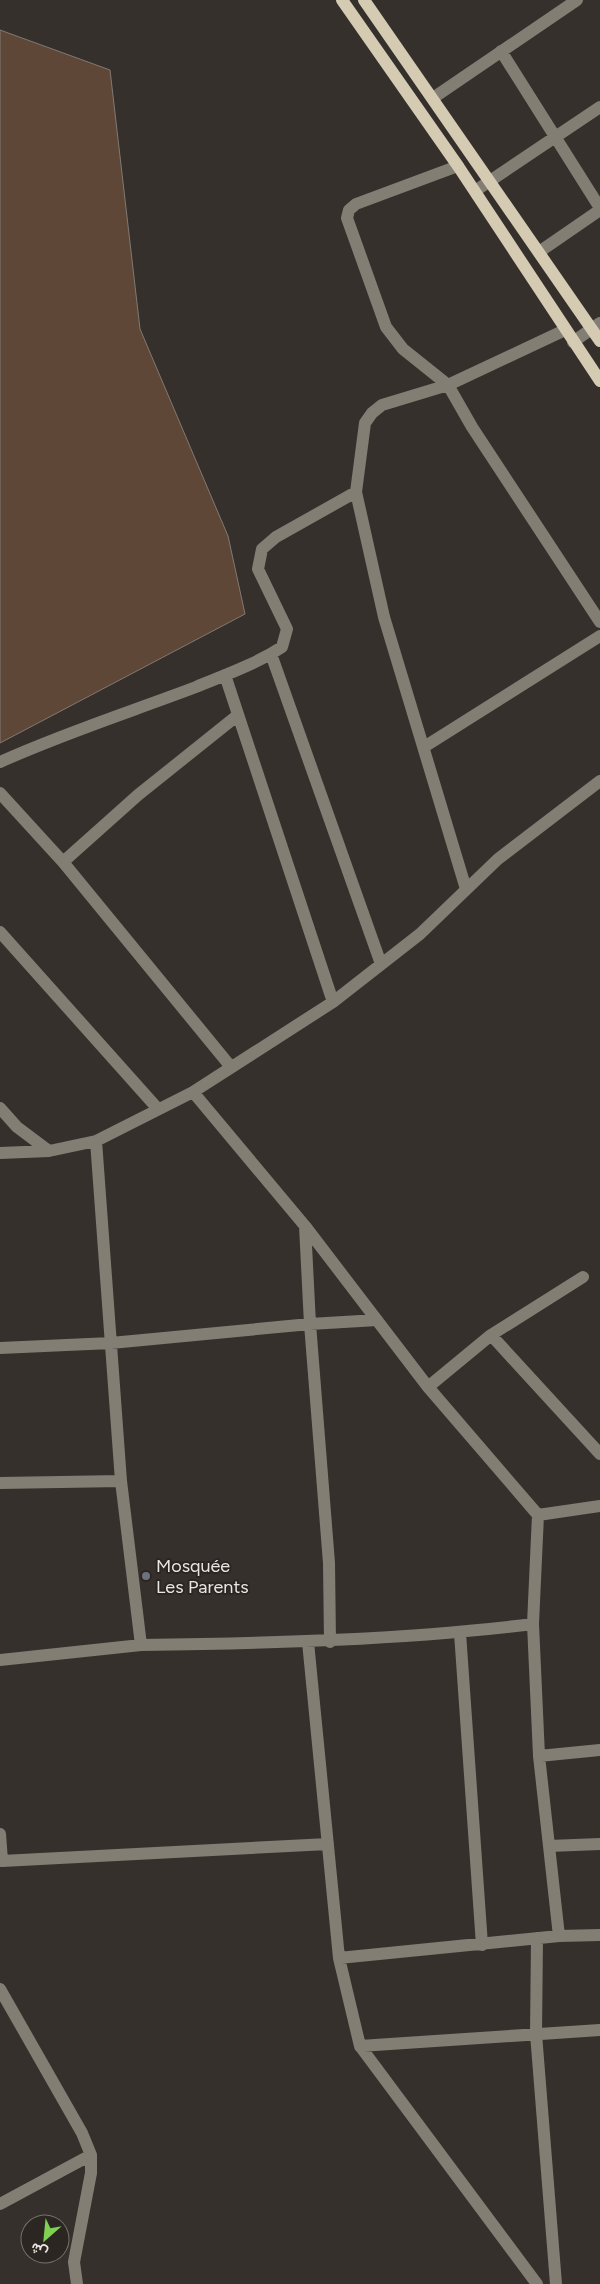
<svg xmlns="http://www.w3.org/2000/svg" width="600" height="2284" font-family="Figtree,Vazirmatn,sans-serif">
<rect width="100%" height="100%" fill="#36302c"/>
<path fill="#5e4736" stroke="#817a75" d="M0,30L110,70L140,329L228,536L245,614L0,743Z"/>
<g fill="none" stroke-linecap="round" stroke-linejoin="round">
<path stroke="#837e73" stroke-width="12" d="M501,51L600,208
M433,98L577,0
M475,191L600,107
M539,252L600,210
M565,330L448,385L472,427L600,622
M573,342L600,323
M448,385L382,405L372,413L365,423L356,492L384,617L466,889
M448,385L403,349L386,327L347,218L349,210L356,204L458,166
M271,654L381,964
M225,675L333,1002
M424,747L600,636
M0,762C64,733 130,712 196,687C225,675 256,664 282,647L287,629L258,569L262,549L276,537L356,492
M0,793L63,862L231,1067
M63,862L138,795L238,715
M0,932L158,1109
M193,1092L305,1226L310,1324L329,1563L330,1642
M0,1108L17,1127L49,1151
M96,1141L121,1481L141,1645C273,1643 402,1640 533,1624
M0,1153L49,1151L96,1141L193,1092L333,1002L420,934L498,859L600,781
M305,1226L428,1387L538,1515L600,1506
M491,1335L600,1454
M0,1348L111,1343L310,1324L377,1320
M428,1387L491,1335L583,1277
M0,1483L121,1481
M538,1515L533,1624L539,1756L559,1936L600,1935
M460,1633L482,1945
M308,1642L339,1958L360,2046L600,2030
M0,1660L141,1645
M539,1756L600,1750
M0,1834L2,1861L328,1844
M549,1846L600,1844
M537,1938L536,2034L556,2284
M339,1958L559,1936
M0,1989L82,2133L91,2155V2173L74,2262L77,2284
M360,2046L537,2284
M0,2204L91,2155"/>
<path stroke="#d5cbb3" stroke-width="12" d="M342,0L458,166L600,381
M364,0L600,341"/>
</g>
<circle fill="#6b7280" stroke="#2c2622" stroke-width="2" cx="146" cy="1576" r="5"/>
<g text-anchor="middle" stroke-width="4" stroke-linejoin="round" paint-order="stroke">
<g font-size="18" fill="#e9e5e3" stroke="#2c2622" text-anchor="start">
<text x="156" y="1572">Mosquée<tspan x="156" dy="21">Les Parents</tspan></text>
</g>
</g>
<g transform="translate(45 2239) rotate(207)"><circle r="24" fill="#2c2622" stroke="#78726f"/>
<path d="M0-4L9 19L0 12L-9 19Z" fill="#80d051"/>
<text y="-8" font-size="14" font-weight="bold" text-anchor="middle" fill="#e9e5e3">ش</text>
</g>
</svg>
